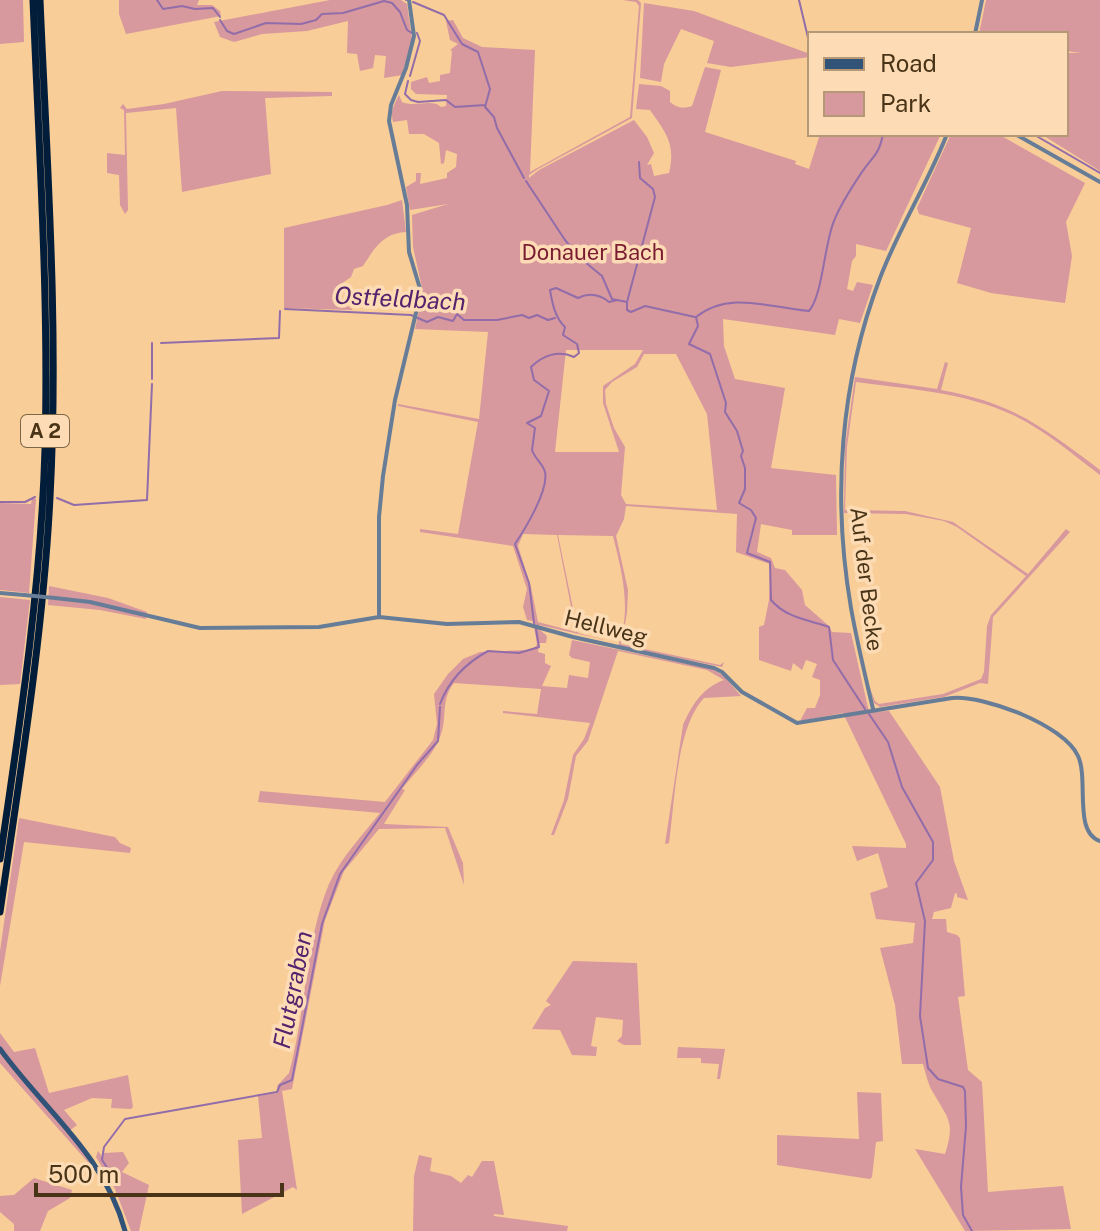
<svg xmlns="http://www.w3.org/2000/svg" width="1100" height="1231" font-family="'Public Sans',sans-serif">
<rect width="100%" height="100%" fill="#f8cd98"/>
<path fill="#d7989e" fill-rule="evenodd" d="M0,0H23L24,42L0,44Z
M119,0H199L197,5H212L220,11L221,16L126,34L119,14Z
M330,0H401L407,4L412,40L402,75L384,78L386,56L375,55L373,68L360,71L357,54L347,53L348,21L307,31L262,34L234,42L220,37L214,22Z
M623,0H638L641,3L632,118L538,169L529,175V178L539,170L634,120L647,137L654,153L647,165L651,164L654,176L669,173C676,144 666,133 650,110L636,109L639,84L661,86L670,91V102C677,108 683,109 692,106L705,67L721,70L705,132L796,161L795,164L809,169L820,134H941L886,251L856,244V256L852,261L847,289L853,291L857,282L873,285L860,323L839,319L835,335L723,319L724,346L735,379L785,388L771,468L836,475L837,535H792V530L761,524L757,552L771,558L775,568L785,570L802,590L805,605L829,626L832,632L851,633L869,712L889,711L940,787L954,861L968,900L957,897V894L955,893L951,908L934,912L932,919H946L947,932L957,935L960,938L965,996L958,997L968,1070L982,1082L988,1192L1063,1186L1071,1229L965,1231L915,1149L945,1154C955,1123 949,1120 934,1094C928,1085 926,1074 923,1064H902L895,1005L880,948L913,943L915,923L876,919L870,893L888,887L878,853L857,861L852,846L906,848V844L843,713L800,721L807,708H815L820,695V680L812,677L817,664L806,660L802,670L793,663L791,671L759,660V627L764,625L769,600L770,564L736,552L737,514L626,506L624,519L616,536L628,590L627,613L621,644L720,665L724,662L722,667L618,646C632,610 622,572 613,536L558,535L578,633L605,640L539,625L540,630L547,636L546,643H539L538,652L545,654V663L551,666L542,686L567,688L569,675L588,678L590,662L572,658L569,655L572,640L712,669L724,676L741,696L704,698C676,728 675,801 669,843L665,844L683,725C692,705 702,688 724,680L707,670L618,651L588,741L576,756L568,799L554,835H551L564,800L573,755L584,739L590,723L503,713V711L537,714L541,689L454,683C440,700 448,718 440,737C433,756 414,773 402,789L405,790L384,824L448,827L463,863L464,885L445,828L379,829L344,871L325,920L292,1089L282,1091L297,1190L293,1187L242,1214L238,1140L262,1138L258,1096L278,1093L277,1086L289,1073C306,1013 305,941 329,884C341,857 362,836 380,813L258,802L260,791L385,802L433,740L437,724L434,694L448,674L463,659L480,652L527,650L534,649L537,644L533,621L527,620L523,607L527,589L513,546L420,532V529L458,534L478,422L398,406V404L479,419L488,332L415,329L423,292L413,247L412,215L448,204L410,210L406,187L416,181V173H421L420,184L447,178V173L456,167L457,154L446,150L444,163L441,164L439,143L424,134H409L407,120L393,122C390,111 394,105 399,95L402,102C415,108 432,98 441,107L446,106L447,95L416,94L411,89V82L427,77L429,83L440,81V75L450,73L452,51L450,50L458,44L450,40L446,21L453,20L463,38L482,47L535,50L530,172L630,117L639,6L636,2ZM566,350H643L635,364L603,386V403L619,452H555ZM644,354H676L707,414L717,510L626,504L621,495L625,447L614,428L606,404L605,390L612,382L637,367ZM523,534L557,535L576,632L538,622L531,587L518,546Z
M986,0H1100V171L1041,134H1066V53H1081L1066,51V34H979Z
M644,3L694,11L810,54V57L731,67L707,63L714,41L681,29L664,64L661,82L640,78Z
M222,91L332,92V96L265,98L271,174L182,192L176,108L126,113L128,210L125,214L120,205L119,175L107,173V153L125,155L124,110L120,108L123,104L127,109L164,104Z
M951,134H998L1085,183L1066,222L1072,256L1065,303L991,293L957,283L971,228L919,214L917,208Z
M402,200L406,232C383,233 374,249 363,266L354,269L351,277L341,284V300L353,310L284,308V228L387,205Z
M945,362L948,363L941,390C1013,403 1043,427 1100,470V475C1072,454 1045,430 1013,415C964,392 908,389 856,382L847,447L845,510L905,511L953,522L1028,574L1066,529L1070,532L993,617L988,684L980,683L944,697L880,707L874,703L869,686L875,701L879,704L943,694L981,679L984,672L987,626L991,615L1026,576L957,527L944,521L906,514L844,513L845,446L855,377L937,389Z
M32,499H36L29,593L0,590V503L31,504Z
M49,586L108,598L147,612L146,619L100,610L48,605Z
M0,597L30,600L20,684L0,685Z
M19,818L115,837L120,843L131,848L130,853L24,842L0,986V951Z
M573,961L637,963L641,1045H624L617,1041L622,1036L623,1020L596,1017L591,1046L597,1047L596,1056L572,1055L560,1030L532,1029L545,1008L551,1005L546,1001Z
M0,1033L14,1052L35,1048L49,1093L128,1075L133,1107L131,1109L111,1108L112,1099L92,1098L64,1110L77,1125L69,1131L93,1168L0,1063Z
M678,1047L725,1049L720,1079H717L719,1064L701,1063V1058H677Z
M857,1092L881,1093L883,1141L876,1142L872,1177L870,1179L777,1165V1135L859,1139Z
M98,1151L103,1158L104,1153L123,1152L129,1163L122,1172L149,1185L139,1231H131L115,1189L96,1157Z
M419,1155L432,1158L430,1171L451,1176L461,1183L468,1175L472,1177L482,1161H494L504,1215L494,1214V1216L568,1226L567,1231H413L414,1176Z
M34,1178L72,1190L70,1198L48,1211L40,1231H14V1224L0,1212V1196L14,1195Z"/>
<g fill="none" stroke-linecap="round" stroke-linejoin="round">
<path stroke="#926da9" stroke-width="2" d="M157,0L163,9L182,6L195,9L213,8L220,17
M406,0H407
M799,0L810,46
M413,2L444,15L462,44L478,52L490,89L485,107L494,117L497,128L524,178
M220,20L227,31L234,34L266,23L301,24L316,20L322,14L343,13L384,1L392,3L400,12L407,30L412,33
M410,76L420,41L417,33
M408,81L405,94L411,100L418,102L446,100L455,107L485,105
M1033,134L1100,173
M526,181L565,240L580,258L602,276L612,299L627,302V310L631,312L645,306L695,317
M627,302L655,197L653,189L640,178L639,162
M285,309L411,315L427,322L438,317L453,321L457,314L464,320H497L522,315L529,318L537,315L548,320L555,318
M161,343L279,338L280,311
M152,379V343
M57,498L74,505L147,500L152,384
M0,502H25L35,497
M534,623L529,583L515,544C525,529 549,490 545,472C543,464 535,459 532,450L535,428L527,423L541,416L549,391L534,380L531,367C543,355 559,350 574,357L579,353L577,344L563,335L565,327C555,318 552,302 550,290L556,288L578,298C588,293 599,294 609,302L617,300
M440,704C449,680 466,663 488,651L519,653L539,647L536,629
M865,709L833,660L829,627C809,620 786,618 771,600L770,562L747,553L756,518L751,510L739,503L745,489V468L741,456L743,451L737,431L725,412L726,403L710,354L689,344L698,326L696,317C730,290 770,308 809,311C823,294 824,245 834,221C841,203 852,187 862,172C873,156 879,155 883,134
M869,714L888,742L902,787L933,842V860L916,883L925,921L920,1016L928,1068L938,1079L963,1087L965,1091L966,1126L961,1187L963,1215L972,1231
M108,1169L102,1160L104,1147L125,1119L277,1092L280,1085L292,1080L322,924L340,874L417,765L438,741L440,707"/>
<path stroke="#677d97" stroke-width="4" d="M975,34L982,0
M1015,134L1100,182
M0,593L24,595
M55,598L90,602L200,628L319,627L379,617L447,624L519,622L573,637L714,668L722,672L742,692L797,723L952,698C984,695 1064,725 1078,756C1089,779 1073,833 1100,841
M379,617V517L383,476L395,400L421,292L409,252L407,205L389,121L391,105L406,68L414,36L409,0
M873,709C865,675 857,642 851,608C832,497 840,383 880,278C899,228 928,183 947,134"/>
<path stroke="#325378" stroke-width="5" d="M0,1049C44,1110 105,1155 125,1231"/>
<path stroke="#021d39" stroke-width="7" d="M0,859C20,723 41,587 45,449C49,299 39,150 33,0
M0,912C20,774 43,636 50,497C59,331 47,165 40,0"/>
<path stroke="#677d97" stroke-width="4" d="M24,595L55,598"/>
</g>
<g text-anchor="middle" stroke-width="7" stroke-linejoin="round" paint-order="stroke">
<rect fill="#fddcb5" stroke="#7f6646" stroke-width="2" x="21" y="415" width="48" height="32" rx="6"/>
<g font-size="20" font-weight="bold" fill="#493417">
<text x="45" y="438">A 2</text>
</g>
<g font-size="22" fill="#7a1d33" stroke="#fddcb5">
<text x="593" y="260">Donauer Bach</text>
</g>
<g font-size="22" fill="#493417" stroke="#fddcb5">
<text transform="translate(867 579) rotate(83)" y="8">Auf der Becke</text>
<text transform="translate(606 627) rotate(14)" y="8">Hellweg</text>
</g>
<g font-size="24" font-style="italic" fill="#54236d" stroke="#fddcb5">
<text transform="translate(400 299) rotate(3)" y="8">Ostfeldbach</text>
<text transform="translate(293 990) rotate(-79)" y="8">Flutgraben</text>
</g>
</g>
<rect x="808" y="32" width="260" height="104" fill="#fddcb5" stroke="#b59976" stroke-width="2"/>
<rect x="824" y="58" width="40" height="12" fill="#325378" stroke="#b59976" stroke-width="2"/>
<text x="880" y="72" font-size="24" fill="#493417">Road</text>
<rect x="824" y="92" width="40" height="24" fill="#d7989e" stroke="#b59976" stroke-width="2"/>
<text x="880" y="112" font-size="24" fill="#493417">Park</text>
<path d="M36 1183v12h246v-12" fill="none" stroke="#493417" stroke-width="4"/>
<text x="48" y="1183" font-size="24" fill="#493417" stroke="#fddcb5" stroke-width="6" paint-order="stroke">500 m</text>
</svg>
